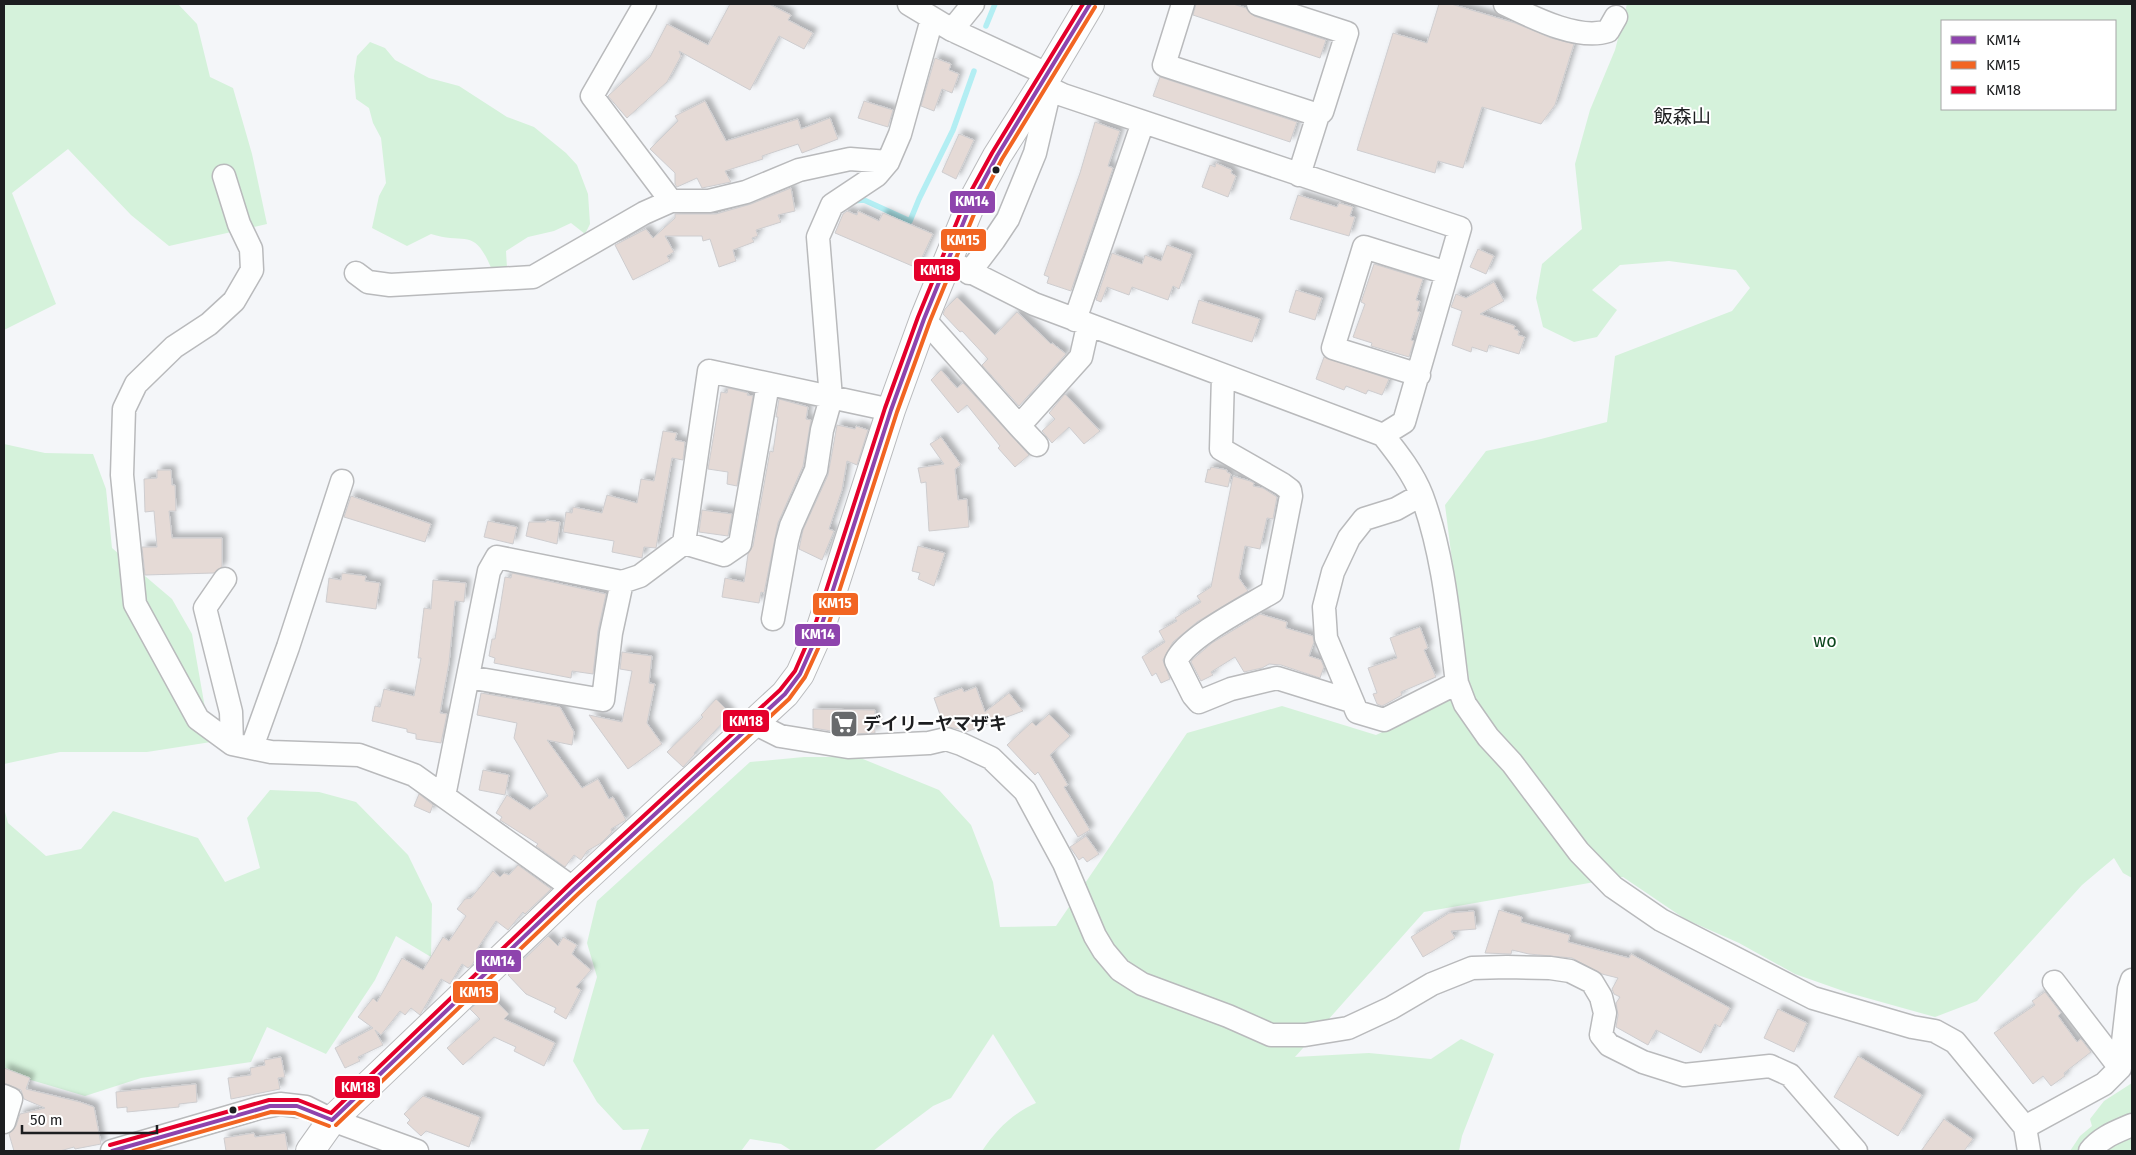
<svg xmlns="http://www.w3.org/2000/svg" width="2136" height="1155" font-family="'Fira Sans','Noto Sans JP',sans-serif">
<defs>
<filter id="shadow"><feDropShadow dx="4.5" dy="-4.5" stdDeviation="2.5" flood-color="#0004"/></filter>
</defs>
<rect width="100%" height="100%" fill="#f4f6f9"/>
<path fill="#d5f2db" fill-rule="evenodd" d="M4,4H178L197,24L210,77L233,88L252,154L267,224L169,246L131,215L68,149L12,193L56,304L4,330Z
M1627,4H2132V878L2123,873L2114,858L2082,885L1977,1001L1935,1017L1849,993L1795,974L1739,943L1685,919L1623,877L1424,912L1295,1057L1369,1053L1431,1059L1461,1039L1494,1054L1462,1136L1459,1151H982C996,1130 1013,1113 1036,1103L993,1034L951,1098L933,1106L873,1151H792L781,1144L750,1139L741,1151H640L649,1129L623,1130L597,1102L573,1061L597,977L587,943L597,901L750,762L804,757H858L939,790L971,825L993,882L1000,927L1056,926L1187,733L1282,706L1376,735L1441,704L1470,685L1458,608L1445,505L1486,451L1541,439L1607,422L1615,356L1732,311L1750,288L1736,270L1669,261L1620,265L1592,290L1617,310L1597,337L1574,342L1543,327L1536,298L1542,264L1582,229L1575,164L1590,110L1615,50ZM1942,21H2115V109H1942Z
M370,42L385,48L395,60L429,78L459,86L507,117L534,127L566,153L577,165L588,194L590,224L585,234L571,223L554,231L528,237L506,251L507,268L492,270C474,226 466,245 431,234L407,246L372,228L379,196L386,183L381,138L373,123L369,108L356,99L354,76L357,56Z
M4,444L45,453L93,454L106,489L112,548L172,599L192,634L211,742L147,752H60L4,764Z
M270,790L319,792L356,802L408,855L432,904L431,957L396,936L375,980L326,1054L267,1027L251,1062L141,1078L85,1096L4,1072V808L8,823L46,856L81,849L113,811L198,838L225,882L260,868L247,818Z
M2132,1083V1151H2070L2080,1136L2092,1126L2090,1119L2104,1101Z"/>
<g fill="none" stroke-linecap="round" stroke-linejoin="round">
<path stroke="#b3eef3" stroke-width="5.5" d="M986,26L995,4
M852,201L864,200L910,221L919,199L953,130L974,71"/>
</g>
<path fill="#e5dad6" stroke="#cecdcf" filter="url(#shadow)" d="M730,4H769L791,15L788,20L813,33L804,49L779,36L750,90L679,51L681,56L667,82L627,118L608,96L650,57L667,24L708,45Z
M1196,4H1233L1246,8L1254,16L1326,40L1320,58L1193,15Z
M1439,4H1451L1515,23L1551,38L1574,44L1555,105L1541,124L1482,107L1463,168L1438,161L1435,173L1357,150L1393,33L1427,43Z
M935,58L951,64L949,70L959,74L952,93L942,89L934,111L921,106Z
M1160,77L1297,122L1290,142L1153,96Z
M705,101L726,141L798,119L801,129L830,118L838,139L802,153L798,144L762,156L763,159L725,171L731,182L702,188L697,178L677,187L675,184V173L650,149L678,121L675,116Z
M864,101L893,110L888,127L858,118Z
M1095,122L1120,131L1108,166L1113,168L1071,291L1047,283L1049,277L1044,275L1080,173Z
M959,134L974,140L956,179L942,172Z
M1216,163L1232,170L1231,173L1236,176L1228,197L1202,187L1210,165L1215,167Z
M791,188L795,211L778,215L781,222L756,230L758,236L752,238L754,242L733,250L736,261L719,267L710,239L703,241L702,236H665L674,252L667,256L670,261L633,280L615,245L646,229L653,238L675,218V214H716L751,204Z
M1298,195L1337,207L1339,203L1353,207L1350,216L1355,217L1349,236L1290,219Z
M847,211L857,215L858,211L879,221L883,213L933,234L917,268L835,233L843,214Z
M1167,245L1192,254L1179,289L1173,286L1168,300L1132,287L1129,295L1107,287L1101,302L1096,300L1112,253L1142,264L1145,255L1161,261Z
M1478,249L1494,256L1486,274L1470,267Z
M1374,264L1423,279L1416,300L1420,301L1417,311L1420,312L1411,340L1414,341L1409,357L1371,346L1372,343L1353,337L1365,304L1361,302Z
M1494,282L1504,301L1480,314L1515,326L1514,329L1519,331L1518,335L1525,337L1519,354L1489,345L1487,352L1472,347L1471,352L1452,345L1462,311L1451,307L1456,294L1466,298Z
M1296,290L1322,298L1315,320L1289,312Z
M957,297L995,335L1017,312L1051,344L1052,343L1066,354L1019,406L982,365L988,359L962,331L960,332L943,314L945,309Z
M1199,300L1260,319L1252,342L1192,323Z
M1324,357L1389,379L1384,391L1382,395L1368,390L1366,394L1346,386L1344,390L1316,379Z
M941,370L957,388L963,383L1029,455L1015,467L998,448L1000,446L967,405L958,413L931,380Z
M728,388L748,393L747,395L753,396L737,486L727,484L728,472L708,469L721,392L727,393Z
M1065,394L1100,431L1084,444L1069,427L1052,443L1042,431L1055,419L1049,413Z
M779,399L808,407L806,419L811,420L803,466L778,523L764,593L761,592L759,603L722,597L725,578L744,582L748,554L753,546L770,451L773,452L778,417H776Z
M837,425L855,429L856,426L868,430L857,465L847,461L842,490L829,529L834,531L822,560L799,549L803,530L828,475Z
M663,431L677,433L675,440L685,442L683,460L672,458L656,548L644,547L642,558L612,552L614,541L563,532L566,512L572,513L573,507L602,513L607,495L637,503L641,479L654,481Z
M941,437L961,465L955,469L958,500L967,499L969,527L929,531L926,482L921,483L918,468L944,464L930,444Z
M1211,467L1227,470V472L1231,474L1228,487L1205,482L1208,469L1210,470Z
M157,470H171L172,485H175L176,511H169L172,538H222V567L214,573L145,575L142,547H157L154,511L145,512L144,479L157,478Z
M1233,476L1250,481L1254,483L1253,486L1263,488L1277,497L1273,519L1267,518L1260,549L1245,546L1239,578L1248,591L1197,622L1173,642L1163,660L1170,679L1161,683L1156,673L1152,676L1142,657L1165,642L1159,631L1177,621L1175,618L1201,602L1197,596L1211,587Z
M351,496L431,524L425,542L344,517Z
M702,510L732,514L728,536L699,532Z
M546,520L560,522L557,544L526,536L529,522H546Z
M488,521L517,527L513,544L484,537Z
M918,546L945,553L934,586L918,579L920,573L912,571Z
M342,573L366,576L365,581L380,583L376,609L326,602L329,578L341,580Z
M512,573L606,594L598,631L593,674L572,671L571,678L494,663L495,658L489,656L492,639H495L505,577L511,578Z
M433,580L466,583L464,602L455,601L449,663L440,713L447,714L441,743L416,739V734L407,732V729L372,721L375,706L380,707L384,689L414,696L421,658H418L424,608L431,609Z
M1260,614L1287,622L1286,628L1313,636L1314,642L1309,656L1321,660L1324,667L1320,678L1281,665L1269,664L1262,668L1244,672L1235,657L1211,672L1213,675L1201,681L1191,662L1192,660L1212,643Z
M1420,627L1428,648L1424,650L1436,677L1401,692L1402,695L1386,704L1382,706L1377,704L1373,694L1377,693L1368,668L1397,658L1390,638Z
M622,652L652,656L649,683L655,684L647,723L662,744L628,769L589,715L622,722L632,671L620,669Z
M976,687L985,712L1009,693L1023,711L966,732L962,730L966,727L959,729L944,726L934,698L962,688L964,692Z
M481,693L560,707L574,732L572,745L547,740L582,788L598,779L609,799L613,797L626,820L611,829L612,832L601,843L587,851L581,860L574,855L565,867L536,846L538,844L500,820L502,817L496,813L507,795L530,810L548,796L514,738L517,723L477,715Z
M716,699L731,714L694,753L695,754L683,767L667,752L703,717L701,715Z
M813,709L875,710V733L849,734L813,728Z
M1049,714L1070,736L1050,755L1068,785L1064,787L1090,830L1078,837L1038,772L1035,775L1007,745L1032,722L1036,726Z
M483,770L509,775L505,795L479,790Z
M419,794L433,805L430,813L414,806Z
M1086,836L1099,854L1087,862L1083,857L1079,860L1070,847Z
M518,865L551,889L525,914L523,912L508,930L496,921L477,949L480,951L472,965L468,968L462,964L450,984L441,979L420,1015L411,1008L405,1015L400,1011L381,1035L375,1030L383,1045L358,1057L360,1061L345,1068L335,1048L373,1028L358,1017L373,998L377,1002L402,958L423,970L443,937L449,941L466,916L457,909L465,899L471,898L493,871L500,877L504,873L509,875Z
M1499,910L1522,917L1521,922L1570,935L1568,942L1629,958L1631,954L1730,1008L1720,1027L1715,1024L1701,1053L1656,1030L1648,1045L1616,1027L1618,1015L1616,1003L1620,997L1614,994L1612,989L1618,978L1602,974L1572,958L1529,954L1512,950L1511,954L1485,953Z
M1474,911L1476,929L1451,931L1455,938L1423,957L1411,937L1449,913Z
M548,936L558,946L563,937L577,945L572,954L591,970L576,987L581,990L566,1019L554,1012L556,1008L526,994L508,975Z
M2045,992L2061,1013L2058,1016L2077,1042L2081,1039L2091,1052L2064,1073L2065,1076L2051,1086L2043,1076L2033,1084L1994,1033L2035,1005L2032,1001Z
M488,994L509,1014L504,1019L555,1043L544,1066L514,1051L516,1047L494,1037L463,1065L447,1048L480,1019L470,1009Z
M1778,1009L1807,1023L1794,1052L1764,1038Z
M1858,1056L1922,1095L1898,1136L1834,1097Z
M281,1057L285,1077L278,1078L280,1089L231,1099L228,1078L251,1075L250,1068L265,1065L264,1060Z
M4,1068L30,1078L26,1089L80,1102L94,1107L101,1144L75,1149L74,1147L60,1151H14L9,1134L16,1126L20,1114L45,1108L24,1099L21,1090L4,1083Z
M196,1084L197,1102L179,1104V1107L127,1112V1107L117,1108L116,1092Z
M423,1096L480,1117L469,1147L426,1131L421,1136L407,1123L410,1120L404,1114Z
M1944,1119L1973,1139L1964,1151H1921Z
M254,1133L255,1137L285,1133L288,1151H226L224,1138Z"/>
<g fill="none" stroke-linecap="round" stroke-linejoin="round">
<defs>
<path id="minor" d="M645,4L592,96L671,201
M909,4L952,30L1047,74
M1183,4L1164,65L1318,115
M1258,4L1347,33L1322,112L1318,115L1299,175
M1505,4C1532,17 1578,41 1608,31L1616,17
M952,30L973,4
M1042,85L1063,95L1460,228L1404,422L1383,435
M224,176L239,224L251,249L252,270L234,301L209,324L174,347L136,384L124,409L122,475L135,604L198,719L232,744L271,752L359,755L414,775L574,889
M947,260L1034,304L1383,435C1398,454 1413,473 1422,496C1444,556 1449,621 1457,683L1465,704L1488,737L1512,763L1579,852L1613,887L1661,920L1813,998L1912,1027L1935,1031L1955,1042L2025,1127L2029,1151
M356,273L368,282L390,285L533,277L644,213L671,201H709L746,192L799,170L850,159L888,162
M969,273L994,240L1008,219L1035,153L1050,89
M924,319L1019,426L1081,357L1088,326
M1075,320L1143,122
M1419,375L1333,348L1364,247L1447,273
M1223,376L1221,449L1282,484L1290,490L1291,496L1272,592C1247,607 1187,637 1176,661L1193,695L1199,702L1231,689L1277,678L1351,701
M1019,426L1037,445
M1421,495L1396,509L1364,519L1349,538L1333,572L1324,607L1326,638L1357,712L1384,720L1457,683
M684,543L724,555L740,544L768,384
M225,579L205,608L231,712L232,744
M773,619L787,541L791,526L816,470L822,430L831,398L818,237L832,205L877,175L888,162L900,134L932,19
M468,677L603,700L611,633L622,582
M754,723L780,736L848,747L929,743L946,739L961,744L991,758L1025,791L1064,863L1095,936L1104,951L1120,970L1142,984L1228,1016L1271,1035H1305L1348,1028L1391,1008L1432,984L1472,968L1507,967L1550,968L1570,971L1592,982L1601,997L1605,1013L1601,1035L1609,1045L1643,1062L1684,1075L1770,1066L1790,1075L1856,1151
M252,747L288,647L342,481
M444,796L489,571L497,557L622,582L640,576L684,543L709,371L891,410
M2054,982L2120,1068
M4,1096L11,1099L4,1122
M2025,1127L2104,1084L2120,1068L2129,989L2132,980
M112,1151L259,1108L280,1104L306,1107L332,1120L417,1151
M2090,1151C2101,1137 2116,1132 2132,1125"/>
<path id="major" d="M310,1151L332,1120L574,889L785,694L800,674L821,627L891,410L924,319L971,204L997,156L1042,85L1090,4"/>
</defs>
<use href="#minor" stroke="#b9babc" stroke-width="25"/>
<use href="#major" stroke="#b9babc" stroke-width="30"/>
<use href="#minor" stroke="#fdfefe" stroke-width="22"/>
<use href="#major" stroke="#fdfefe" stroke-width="28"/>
<defs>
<path id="bus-1" d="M332,1120L574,889L785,694L800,674L821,627L891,410L924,319L971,204L997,156L1090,4
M112,1151L270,1106H297L332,1120"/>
<path id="bus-2" d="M336,1125L578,894L789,699L805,677L827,629L897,412L930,321L977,207L1002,159L1095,7
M133,1151L271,1112L295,1113L329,1126"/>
<path id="bus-3" d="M110,1145L269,1100H298L331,1113L570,884L780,690L795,671L815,625L885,408L918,317L965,202L992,153L1083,4"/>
</defs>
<use href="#bus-1" stroke="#fff" stroke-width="8"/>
<use href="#bus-2" stroke="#fff" stroke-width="8"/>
<use href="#bus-3" stroke="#fff" stroke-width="8"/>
<use href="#bus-1" stroke="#8e44ad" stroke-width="4"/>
<use href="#bus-2" stroke="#f26522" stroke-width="4"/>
<use href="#bus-3" stroke="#e4002b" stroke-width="4"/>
</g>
<defs>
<symbol id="supermarket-square" viewBox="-11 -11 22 22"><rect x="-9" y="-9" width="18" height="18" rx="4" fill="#686a6c" stroke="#fff"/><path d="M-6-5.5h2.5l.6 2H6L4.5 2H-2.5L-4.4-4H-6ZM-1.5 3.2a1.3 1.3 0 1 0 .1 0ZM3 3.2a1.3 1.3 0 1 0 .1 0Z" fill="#fff"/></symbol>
</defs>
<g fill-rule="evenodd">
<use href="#supermarket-square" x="828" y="708" width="32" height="32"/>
</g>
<g fill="#1d1e20" stroke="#fff" stroke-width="2">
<circle cx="996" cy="170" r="4.5"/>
<circle cx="233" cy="1110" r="4.5"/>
</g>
<g text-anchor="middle" stroke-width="4" stroke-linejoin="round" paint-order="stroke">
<g font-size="18" fill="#0c461d" stroke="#fff">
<text x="1825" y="647">wo</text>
</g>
<g font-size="18" font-weight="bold" fill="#1d1e20" stroke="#fff" text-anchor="start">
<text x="863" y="730">デイリーヤマザキ</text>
</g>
<g font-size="19" fill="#1d1e20" stroke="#fff">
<text x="1682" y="123">飯森山</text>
</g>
</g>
<g stroke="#fff" stroke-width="2">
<rect x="949" y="190" width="47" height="24" rx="5" fill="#8e44ad"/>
<rect x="940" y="228" width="47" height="24" rx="5" fill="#f26522"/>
<rect x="913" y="258" width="48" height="24" rx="5" fill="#e4002b"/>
<rect x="812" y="592" width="47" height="24" rx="5" fill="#f26522"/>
<rect x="794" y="623" width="47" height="24" rx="5" fill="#8e44ad"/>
<rect x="722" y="709" width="48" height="24" rx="5" fill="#e4002b"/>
<rect x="475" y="949" width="47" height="24" rx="5" fill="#8e44ad"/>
<rect x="452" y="980" width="47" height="24" rx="5" fill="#f26522"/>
<rect x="334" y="1075" width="47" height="24" rx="5" fill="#e4002b"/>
</g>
<g font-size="14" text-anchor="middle" font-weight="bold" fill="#fff">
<text x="972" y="206">KM14</text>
<text x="963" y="245">KM15</text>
<text x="937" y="275">KM18</text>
<text x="835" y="608">KM15</text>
<text x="818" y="639">KM14</text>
<text x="746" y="726">KM18</text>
<text x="498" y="966">KM14</text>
<text x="476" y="997">KM15</text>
<text x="358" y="1092">KM18</text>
</g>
<rect width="2136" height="1155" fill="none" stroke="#1d1e20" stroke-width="10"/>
<rect x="1941" y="20" width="175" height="90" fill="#ffffff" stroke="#a5a5a6"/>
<rect x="1951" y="36" width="25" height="8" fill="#8e44ad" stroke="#a5a5a6"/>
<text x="1986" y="45" font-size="15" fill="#1d1e20">KM14</text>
<rect x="1951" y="61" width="25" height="8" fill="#f26522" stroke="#a5a5a6"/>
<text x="1986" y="70" font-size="15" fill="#1d1e20">KM15</text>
<rect x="1951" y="86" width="25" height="8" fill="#e4002b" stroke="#a5a5a6"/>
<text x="1986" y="95" font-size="15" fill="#1d1e20">KM18</text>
<path d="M22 1125v8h135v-8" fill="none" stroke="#1d1e20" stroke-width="2.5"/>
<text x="30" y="1125" font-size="15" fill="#1d1e20" stroke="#ffffff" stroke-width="4" paint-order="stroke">50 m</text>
</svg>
